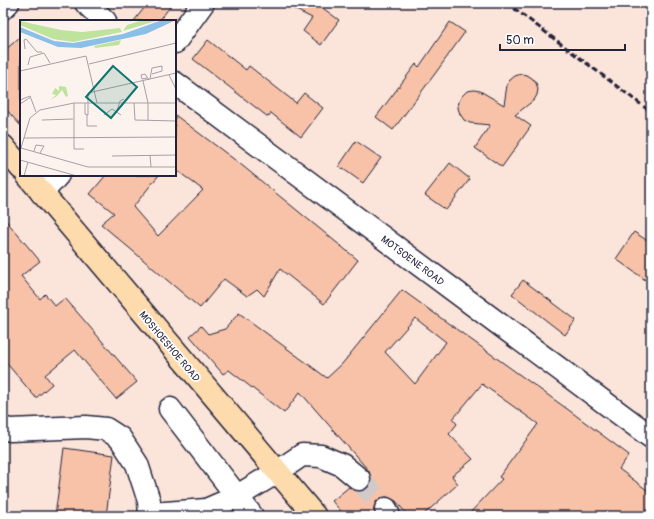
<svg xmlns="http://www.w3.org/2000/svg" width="654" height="519" font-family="Pangolin,sans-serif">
<rect width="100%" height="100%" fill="#fdf3ee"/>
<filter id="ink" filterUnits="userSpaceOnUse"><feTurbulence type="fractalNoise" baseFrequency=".025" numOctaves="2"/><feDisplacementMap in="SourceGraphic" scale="8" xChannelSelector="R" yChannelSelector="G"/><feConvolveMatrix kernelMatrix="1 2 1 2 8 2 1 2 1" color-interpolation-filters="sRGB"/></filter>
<g filter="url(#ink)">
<path fill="#fbe4d9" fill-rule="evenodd" d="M3,3H651V516H3ZM21,21H175V175H21Z"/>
<path fill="#f7c2a8" stroke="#22223b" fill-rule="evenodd" d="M148,3H173L159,21H134Z
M282,3H316L339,20L321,45L303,31L312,18Z
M450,22L465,32L437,71L393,130L376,117L416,64L419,67Z
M21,36V126L3,106V52Z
M208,40L246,70L249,66L296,103L304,93L323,108L301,137L271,113L268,117L193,59Z
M521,74L527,75L532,78L536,83L538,89L537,95L534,100L515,115L531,126L502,167L475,148L490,125L470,123L464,120L460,114L458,108L459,101L462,96L467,91L474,90L480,91L504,105L507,85L510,80L515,76Z
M175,115L239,163L358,260L324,304L280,269L264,296L257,289L247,296L224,279L200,308L101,224L114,213L90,194L106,175H159L133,207L158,236L203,190L175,169Z
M356,141L381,158L363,183L339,166Z
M450,163L470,179L446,210L425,195Z
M3,217L40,261L21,276L40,299L45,294L55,306L65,298L137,382L116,399L75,350L45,375L52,384L36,398L3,359Z
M634,232L651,243V284L616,259Z
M523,280L576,320L565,335L512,294Z
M402,290L570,411L629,455L619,469L651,493V516H467L502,479L499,477L538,424L482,384L453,419L457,424L449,434L473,459L452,476L458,484L422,516H408L396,501L387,497L381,498L376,502L374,508L375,516H345L332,501L349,487L357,491H364L368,487L371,481L369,471L300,392L284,413L229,370L223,374L190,336L201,326L208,334L225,329L239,313L327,378L342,364ZM415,318L446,342L415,384L385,352Z
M64,448L114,455L106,516H55Z"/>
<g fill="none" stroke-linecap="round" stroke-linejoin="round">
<path stroke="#d1c9ca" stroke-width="22" stroke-dasharray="22 11" stroke-linecap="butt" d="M359,479L386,509"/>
<defs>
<path id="minor" d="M86,3L105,21
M3,8L8,3
M175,42L203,3
M175,83L651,437
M42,193L58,175
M170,409L252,516
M3,428L10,430L86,427L106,429L120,438L137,464L149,501L150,516
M386,509L389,516
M151,514L206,510L236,497L277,472L302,455L321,456L342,465L359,479"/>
<path id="major" d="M3,146L21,168
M27,175L315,516"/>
</defs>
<use href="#minor" stroke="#22223b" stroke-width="25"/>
<use href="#major" stroke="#22223b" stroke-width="25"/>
<use href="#minor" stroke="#fff" stroke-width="22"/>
<use href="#major" stroke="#fedbac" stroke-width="22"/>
<path stroke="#22223b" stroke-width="3" stroke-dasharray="6 3" stroke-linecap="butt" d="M507,3L651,112"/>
</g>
</g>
<g text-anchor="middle" stroke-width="3.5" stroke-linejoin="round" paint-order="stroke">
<g font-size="10" fill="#22223b" stroke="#fff">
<text transform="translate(413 260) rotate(37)" y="4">MOTSOENE ROAD</text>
<text transform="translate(170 346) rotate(50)" y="4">MOSHOESHOE ROAD</text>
</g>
</g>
<g transform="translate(20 20)">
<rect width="156" height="156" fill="#fdf3ee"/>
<path d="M123,0H139L103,11L107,5ZM0,1L41,10L62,12L100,8L102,12L53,22L33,19L0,5ZM101,20L99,25L75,28L74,26ZM39,66L46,67L48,76L46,77L42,70L37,76L30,80L36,75L32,74L35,68L39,71Z" fill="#bee39d"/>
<path d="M142,0H156L126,14L61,28L38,27L0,12V7L34,21L53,23L103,14Z" fill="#8ac0e8"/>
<path fill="none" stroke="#a59fa6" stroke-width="1" d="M5,29L4,20L6,19L17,32H22M69,44L156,23M8,45L10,37L24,33L30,43M0,51L66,36L77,83M149,55L156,69M127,58L122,59L121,55L125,54L129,60M130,59L132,48L142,46V51L132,54M123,61L128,83V100M0,80L10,76L16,92M54,83V129H64M65,83V94L68,95M114,83L115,100L156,101M0,84L11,77M97,91L100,81L104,79M67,95V106H77M68,95V73L156,53M84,95L92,89L101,95M22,100L53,99M4,118L156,117M1,128L68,147H156M0,131L10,98L20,90L54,83H156M14,131L16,125L24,126L20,133M130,135L131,147M92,136L156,135M0,140L57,156M4,156L8,142"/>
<path fill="#0f766e" fill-opacity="0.15" stroke="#0f766e" stroke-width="2" d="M93,46L117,67L91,98L66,77Z"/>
<rect width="156" height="156" fill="none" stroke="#22223b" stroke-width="2"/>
</g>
<rect width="654" height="519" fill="none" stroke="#fff" stroke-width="16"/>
<rect x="8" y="8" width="638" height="503" fill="none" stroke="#22223b" stroke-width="1.5" filter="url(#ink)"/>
<path d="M500 44v6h125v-6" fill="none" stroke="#22223b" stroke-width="2"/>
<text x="506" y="44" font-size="12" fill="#22223b" stroke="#ffffff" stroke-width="3" paint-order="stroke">50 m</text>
</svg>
